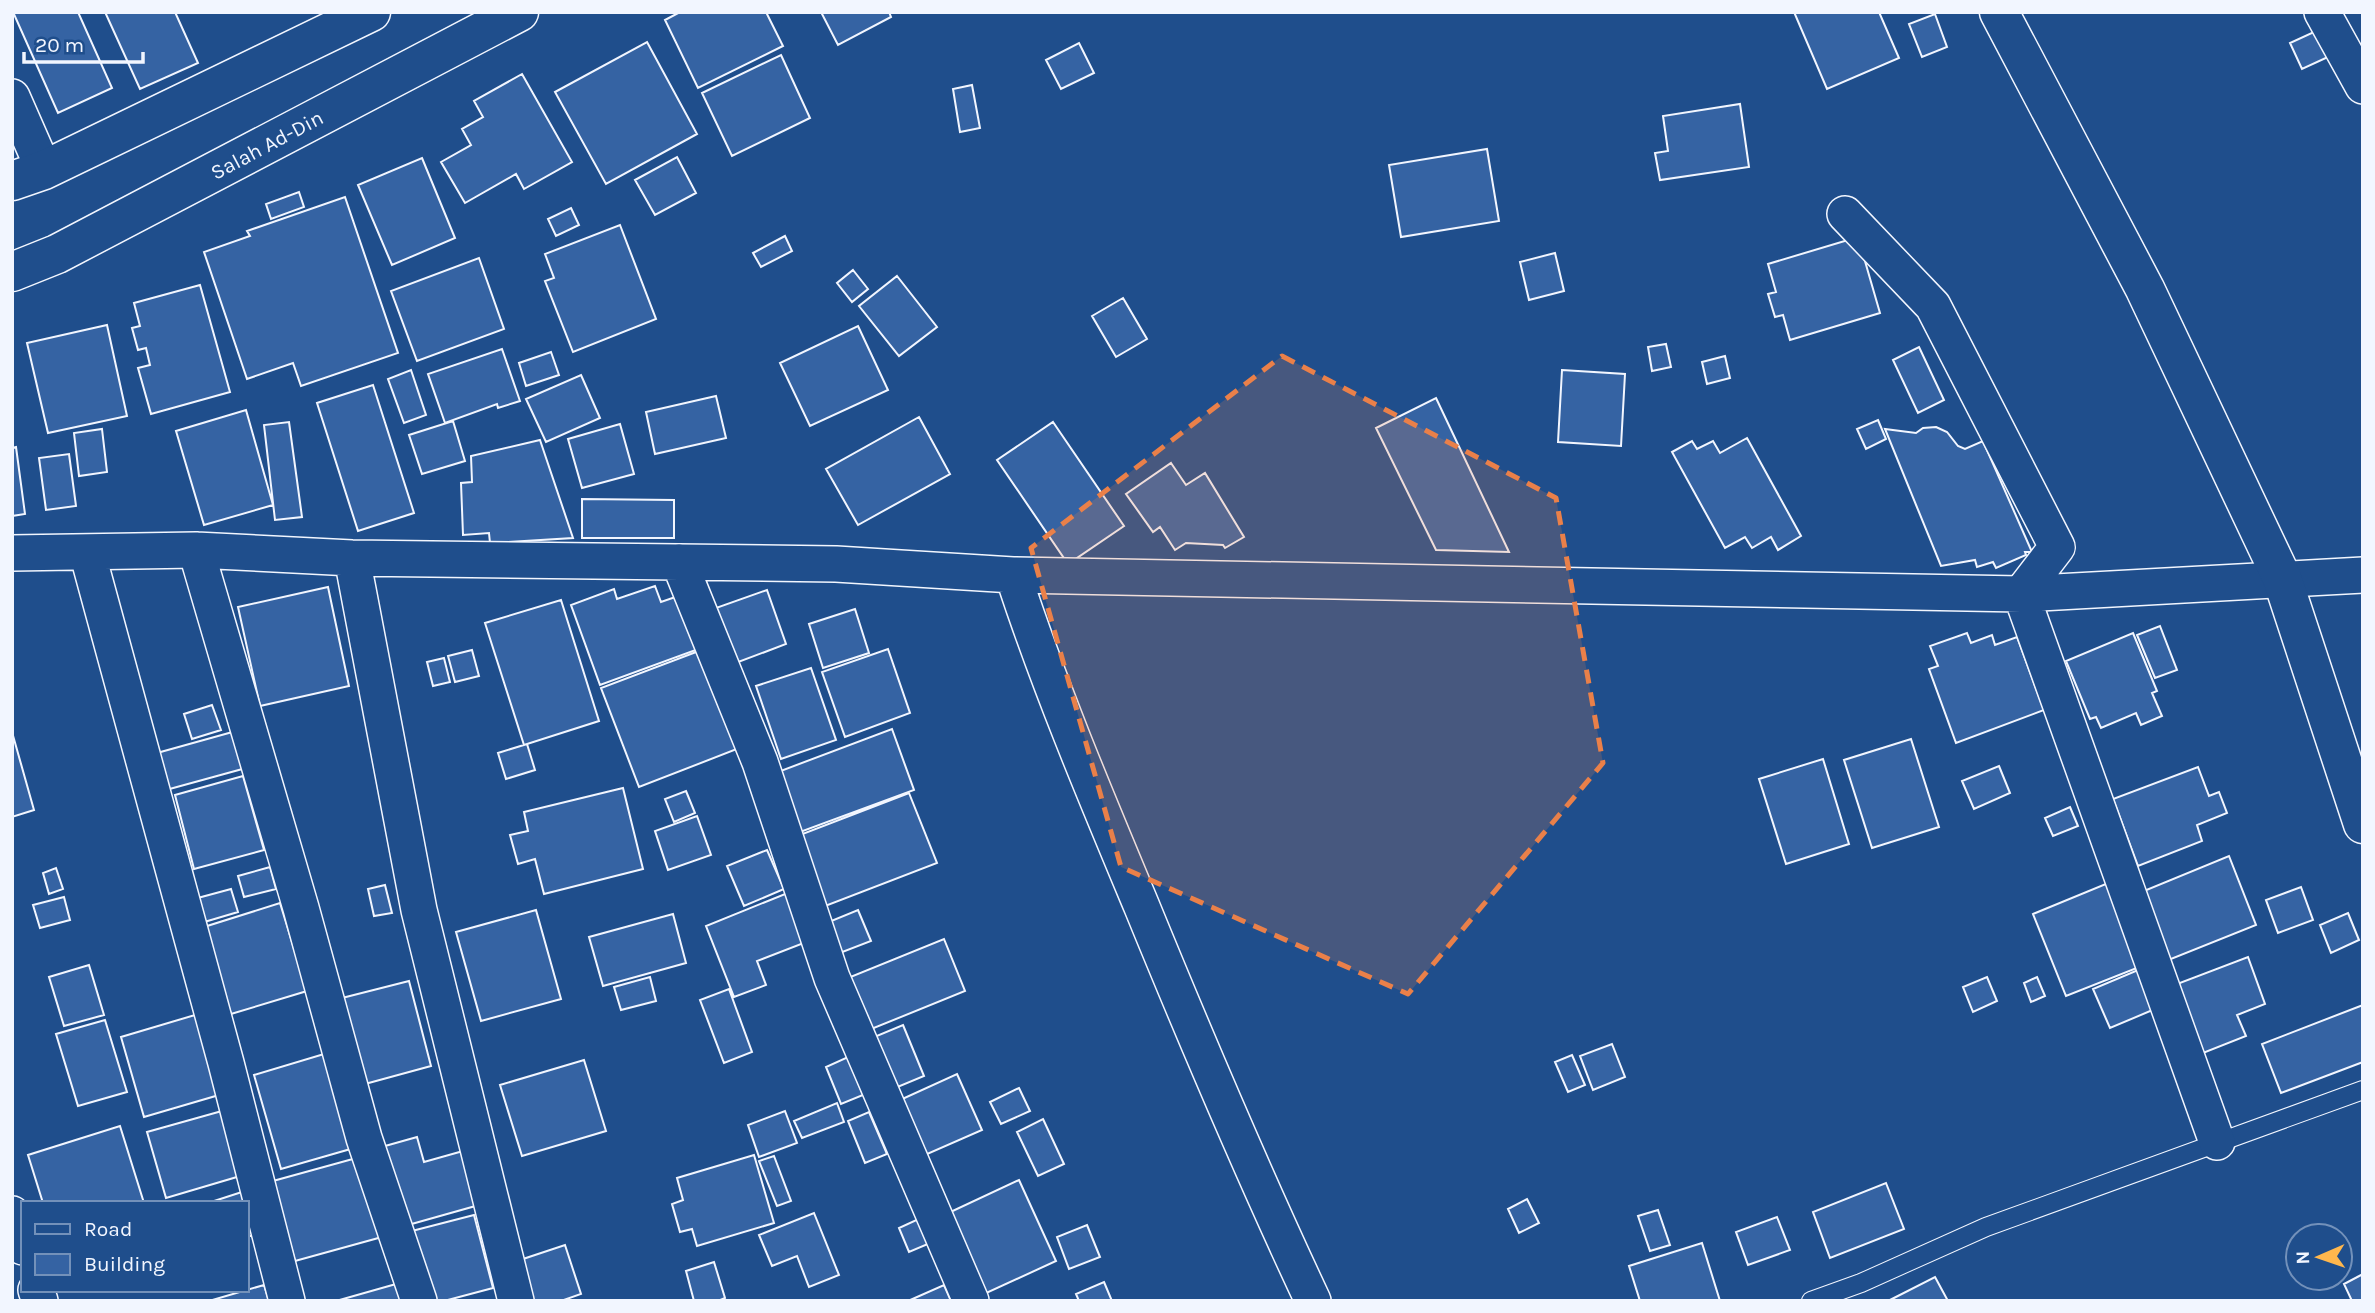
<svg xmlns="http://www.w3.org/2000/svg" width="2375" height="1313" font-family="Karla,sans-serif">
<rect width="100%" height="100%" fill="#1f4e8c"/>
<path fill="#3563a3" stroke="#f2f6ff" stroke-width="2" d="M13,12H78L112,88L58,113Z
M105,12H175L198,63L140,89Z
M680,12H766L783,46L698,88L665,20Z
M821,12H889L891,17L838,45Z
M1794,12H1879L1899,58L1827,89Z
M1935,14L1947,47L1922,57L1909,24Z
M2316,31L2328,57L2302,69L2290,43Z
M647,42L697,134L606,184L555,92Z
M1079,43L1094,73L1061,89L1046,60Z
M781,55L810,118L732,156L702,93Z
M522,74L572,162L524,189L516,174L465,203L441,162L471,145L462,129L483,117L474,101Z
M972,85L980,128L960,132L953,89Z
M1740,104L1749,167L1660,180L1655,153L1668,151L1663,116Z
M1487,149L1499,221L1401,237L1389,165Z
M677,157L696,193L655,215L635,180Z
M422,158L455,238L392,265L358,185Z
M299,192L304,207L271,219L266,204Z
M345,197L398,353L301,386L293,363L247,379L204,252L250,236L247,231Z
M571,208L579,225L556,236L548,219Z
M620,225L656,319L573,352L545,281L554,278L545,254Z
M785,236L792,251L761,267L753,253Z
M1858,237L1880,313L1790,340L1783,315L1775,317L1768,294L1776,292L1768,264Z
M1555,253L1564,291L1529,300L1520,262Z
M479,258L504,329L417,361L391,291Z
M853,270L868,289L852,302L837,283Z
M897,276L937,327L899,356L859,306Z
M200,285L230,392L151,414L138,368L150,365L146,348L138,350L132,328L140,326L134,303Z
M1123,298L1147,339L1116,357L1092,316Z
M107,325L127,416L48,433L27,343Z
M858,326L888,390L810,426L780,363Z
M1666,344L1671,367L1652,371L1648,347Z
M1919,347L1944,400L1918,413L1893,360Z
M502,349L520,401L498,408L497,404L445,423L428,374Z
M551,352L559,375L526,386L519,363Z
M1725,356L1730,378L1707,384L1702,362Z
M411,370L426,415L404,423L388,379Z
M1562,370L1625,374L1621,446L1558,442Z
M581,375L600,418L546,442L526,399Z
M373,385L414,513L358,531L317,403Z
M716,396L726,438L655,454L646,412Z
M1436,398L1509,552L1436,550L1376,428Z
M246,410L273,505L204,525L176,431Z
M919,417L950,474L858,525L826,469Z
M1878,420L1886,439L1866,449L1857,429Z
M453,421L465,461L422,474L409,435Z
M289,422L302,517L275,520L264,425Z
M1053,422L1124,526L1068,564L997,460Z
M620,424L634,474L582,488L568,439Z
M1936,427L1947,432L1958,446L1965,449L1983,441L2032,552H2025L2026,555L1996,568L1993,562L1977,567L1975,560L1941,566L1885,429L1916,433L1923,428Z
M102,429L107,472L79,476L74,433Z
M1747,438L1801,536L1778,550L1771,537L1752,548L1745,537L1725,548L1672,452L1692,441L1697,449L1713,441L1720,453Z
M540,440L573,538L490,543L489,533L463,535L461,483L472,482L471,456Z
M16,447L25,514L12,516V448Z
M69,454L76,506L46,510L39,458Z
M1171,463L1186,485L1205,473L1244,537L1225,548L1223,545L1186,543L1175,550L1160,527L1153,532L1126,494Z
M582,499L674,500V538H582Z
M655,586L661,602L684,594L704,647L600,685L571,605L614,589L617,599Z
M328,587L349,686L260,706L238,607Z
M767,590L786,644L733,664L713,609Z
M561,600L599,721L524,745L485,623Z
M855,609L869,653L823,668L809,624Z
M2160,626L2177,670L2155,678L2137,635Z
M1967,633L1971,643L1992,635L1995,645L2017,637L2044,710L1956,743L1929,669L1938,666L1930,646Z
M2133,633L2157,691L2152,693L2162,716L2141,725L2136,713L2101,728L2096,717L2090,719L2066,661Z
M704,649L742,747L639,787L601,688Z
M888,649L910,713L845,737L822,672Z
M472,650L479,676L455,682L448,656Z
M444,658L450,682L433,686L427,662Z
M811,668L836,740L781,759L756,686Z
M212,705L221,730L192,739L184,714Z
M892,729L914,790L792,835L770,775Z
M236,731L246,768L166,790L157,753Z
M12,732L34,810L12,817Z
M1911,739L1939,827L1872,848L1844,760Z
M527,744L535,770L506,779L498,753Z
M1823,759L1849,844L1786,864L1759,779Z
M1999,766L2010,793L1974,809L1962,781Z
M2198,767L2209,796L2219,792L2227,813L2197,825L2202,841L2138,866L2113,799Z
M243,776L264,850L194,869L175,795Z
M623,788L643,869L544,894L535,859L518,864L510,835L528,831L524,812Z
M686,791L695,813L674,822L665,799Z
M909,793L937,863L820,908L792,838Z
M2070,807L2078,826L2053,836L2045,818Z
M697,816L711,855L668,870L655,831Z
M767,850L784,889L744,906L727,866Z
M2229,856L2256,925L2166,961L2139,893Z
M270,867L276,889L244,897L238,876Z
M56,868L63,889L49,894L43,873Z
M2113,881L2147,964L2066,996L2033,914Z
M385,885L392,913L374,916L368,889Z
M2301,887L2313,920L2278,933L2266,900Z
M231,889L238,912L201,923L194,899Z
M790,892L809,941L757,961L766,985L734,997L706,926Z
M64,897L70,920L40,928L33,905Z
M280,903L307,991L231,1014L204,927Z
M536,910L561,999L481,1021L456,932Z
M858,910L871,941L832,956L819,926Z
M2348,913L2359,940L2331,953L2320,925Z
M673,914L686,963L603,986L589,937Z
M944,939L965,991L859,1034L838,982Z
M2248,957L2265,1004L2237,1015L2246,1036L2203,1053L2177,984Z
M89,965L104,1015L64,1026L49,977Z
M2138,970L2155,1009L2110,1028L2093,989Z
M650,977L656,1001L621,1010L614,987Z
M1987,977L1997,1001L1973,1012L1963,987Z
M2037,977L2045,996L2031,1002L2024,983Z
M409,981L431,1066L365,1084L342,998Z
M729,989L752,1052L724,1063L700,1000Z
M2363,1005V1062L2281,1093L2262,1044Z
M195,1015L219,1095L144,1117L121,1037Z
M105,1020L127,1092L78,1106L56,1034Z
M903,1025L924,1076L888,1091L867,1040Z
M1612,1044L1625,1077L1593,1090L1580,1056Z
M334,1051L361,1146L281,1169L254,1075Z
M1572,1055L1585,1085L1568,1092L1555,1062Z
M848,1057L863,1095L841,1104L826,1067Z
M584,1060L606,1131L522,1156L500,1085Z
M957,1074L982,1130L925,1155L900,1100Z
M1019,1088L1030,1111L1001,1124L990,1102Z
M837,1103L844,1122L802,1138L794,1121Z
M229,1109L247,1174L166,1198L147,1132Z
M785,1111L797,1143L759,1157L748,1125Z
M869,1112L887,1154L865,1163L848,1121Z
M1043,1119L1064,1164L1038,1176L1017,1132Z
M120,1126L144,1203H43L28,1155Z
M417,1137L424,1162L463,1151L479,1205L401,1227L378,1148Z
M754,1155L774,1223L697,1246L692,1229L680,1232L672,1204L683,1200L677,1178Z
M774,1156L791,1201L777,1206L759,1161Z
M360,1157L382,1237L295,1261L273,1181Z
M1019,1180L1056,1261L982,1295L944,1215Z
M1886,1183L1904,1229L1830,1258L1813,1212Z
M251,1189L264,1232L247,1237V1203H208Z
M1527,1199L1539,1223L1519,1233L1508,1209Z
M1658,1210L1670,1245L1650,1251L1638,1216Z
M814,1213L839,1275L809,1287L797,1256L772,1266L759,1235Z
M474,1215L493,1288L444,1301H426L408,1232Z
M925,1216L935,1241L909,1252L899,1228Z
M1777,1217L1790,1250L1748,1265L1736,1232Z
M1087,1225L1100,1257L1069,1269L1057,1237Z
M1702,1243L1720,1301H1640L1629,1266Z
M565,1245L581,1294L561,1301H529L517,1261Z
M714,1262L725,1298L718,1301H694L686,1271Z
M2363,1274V1301H2352L2344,1284Z
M1935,1277L1948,1301H1888Z
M403,1282L408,1301H336Z
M1104,1282L1112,1301H1079L1076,1294Z
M264,1285L269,1301H209Z
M944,1285L951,1301H908Z"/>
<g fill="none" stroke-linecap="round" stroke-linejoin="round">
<defs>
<path id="lane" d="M1811,1301L1861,1283L1986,1227L2363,1090"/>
<path id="street" d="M2322,12L2363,86
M12,97L44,170
M1845,214L1933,306L2057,547L2021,594L2217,1142
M196,550L301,908L364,1138L419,1301
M87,552L226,1063L287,1301
M12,553L196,550L352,558L836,564L1013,575L2021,594L2363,575
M352,558L419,910L516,1301
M679,562L760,762L832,978L971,1301
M1013,575C1050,688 1096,797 1142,907C1196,1039 1252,1171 1313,1301
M12,1214L23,1247
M36,1290L40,1301"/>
<path id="secondary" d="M1999,12L2145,289L2282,578L2363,824"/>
<path id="highway" d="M12,181L44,170L371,12
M12,272L57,254L519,12"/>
</defs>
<use href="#lane" stroke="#f2f6ff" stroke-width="20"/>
<use href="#street" stroke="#f2f6ff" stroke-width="38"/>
<use href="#secondary" stroke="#f2f6ff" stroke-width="41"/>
<use href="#highway" stroke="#f2f6ff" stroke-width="41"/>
<use href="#lane" stroke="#1f4e8c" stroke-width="18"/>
<use href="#street" stroke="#1f4e8c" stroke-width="35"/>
<use href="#secondary" stroke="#1f4e8c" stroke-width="38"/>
<use href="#highway" stroke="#1f4e8c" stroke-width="38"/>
</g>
<path fill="#ea8049" fill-opacity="0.2" stroke="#ea8049" stroke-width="5" stroke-dasharray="14 9" stroke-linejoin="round" d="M1282,356L1556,498L1603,763L1408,994L1121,867L1031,548Z"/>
<g text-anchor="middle" stroke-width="5" stroke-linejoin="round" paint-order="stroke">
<g font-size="21" fill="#f2f6ff" stroke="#1f4e8c">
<text transform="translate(267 145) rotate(-28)" y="7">Salah Ad-Din</text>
</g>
</g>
<rect width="2375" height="1313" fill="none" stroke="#f2f6ff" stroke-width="28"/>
<rect x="21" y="1201" width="228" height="91" fill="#1f4e8c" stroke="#7391ba" stroke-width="2"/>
<rect x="35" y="1224" width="35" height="10" fill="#1f4e8c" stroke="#7391ba" stroke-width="2"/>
<text x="84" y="1236" font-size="21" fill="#f2f6ff">Road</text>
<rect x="35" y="1254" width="35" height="21" fill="#3563a3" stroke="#7391ba" stroke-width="2"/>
<text x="84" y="1271" font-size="21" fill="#f2f6ff">Building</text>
<g transform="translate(2319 1257) rotate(268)"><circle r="33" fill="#1f4e8c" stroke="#7391ba" stroke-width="2"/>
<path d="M0-5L12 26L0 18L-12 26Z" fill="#ffb74d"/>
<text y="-10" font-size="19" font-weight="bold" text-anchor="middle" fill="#f2f6ff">N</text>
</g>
<path d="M24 52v10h119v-10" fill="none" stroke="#f2f6ff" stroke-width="3.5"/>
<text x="35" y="52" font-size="21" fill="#f2f6ff" stroke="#1f4e8c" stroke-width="5" paint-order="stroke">20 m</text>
</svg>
